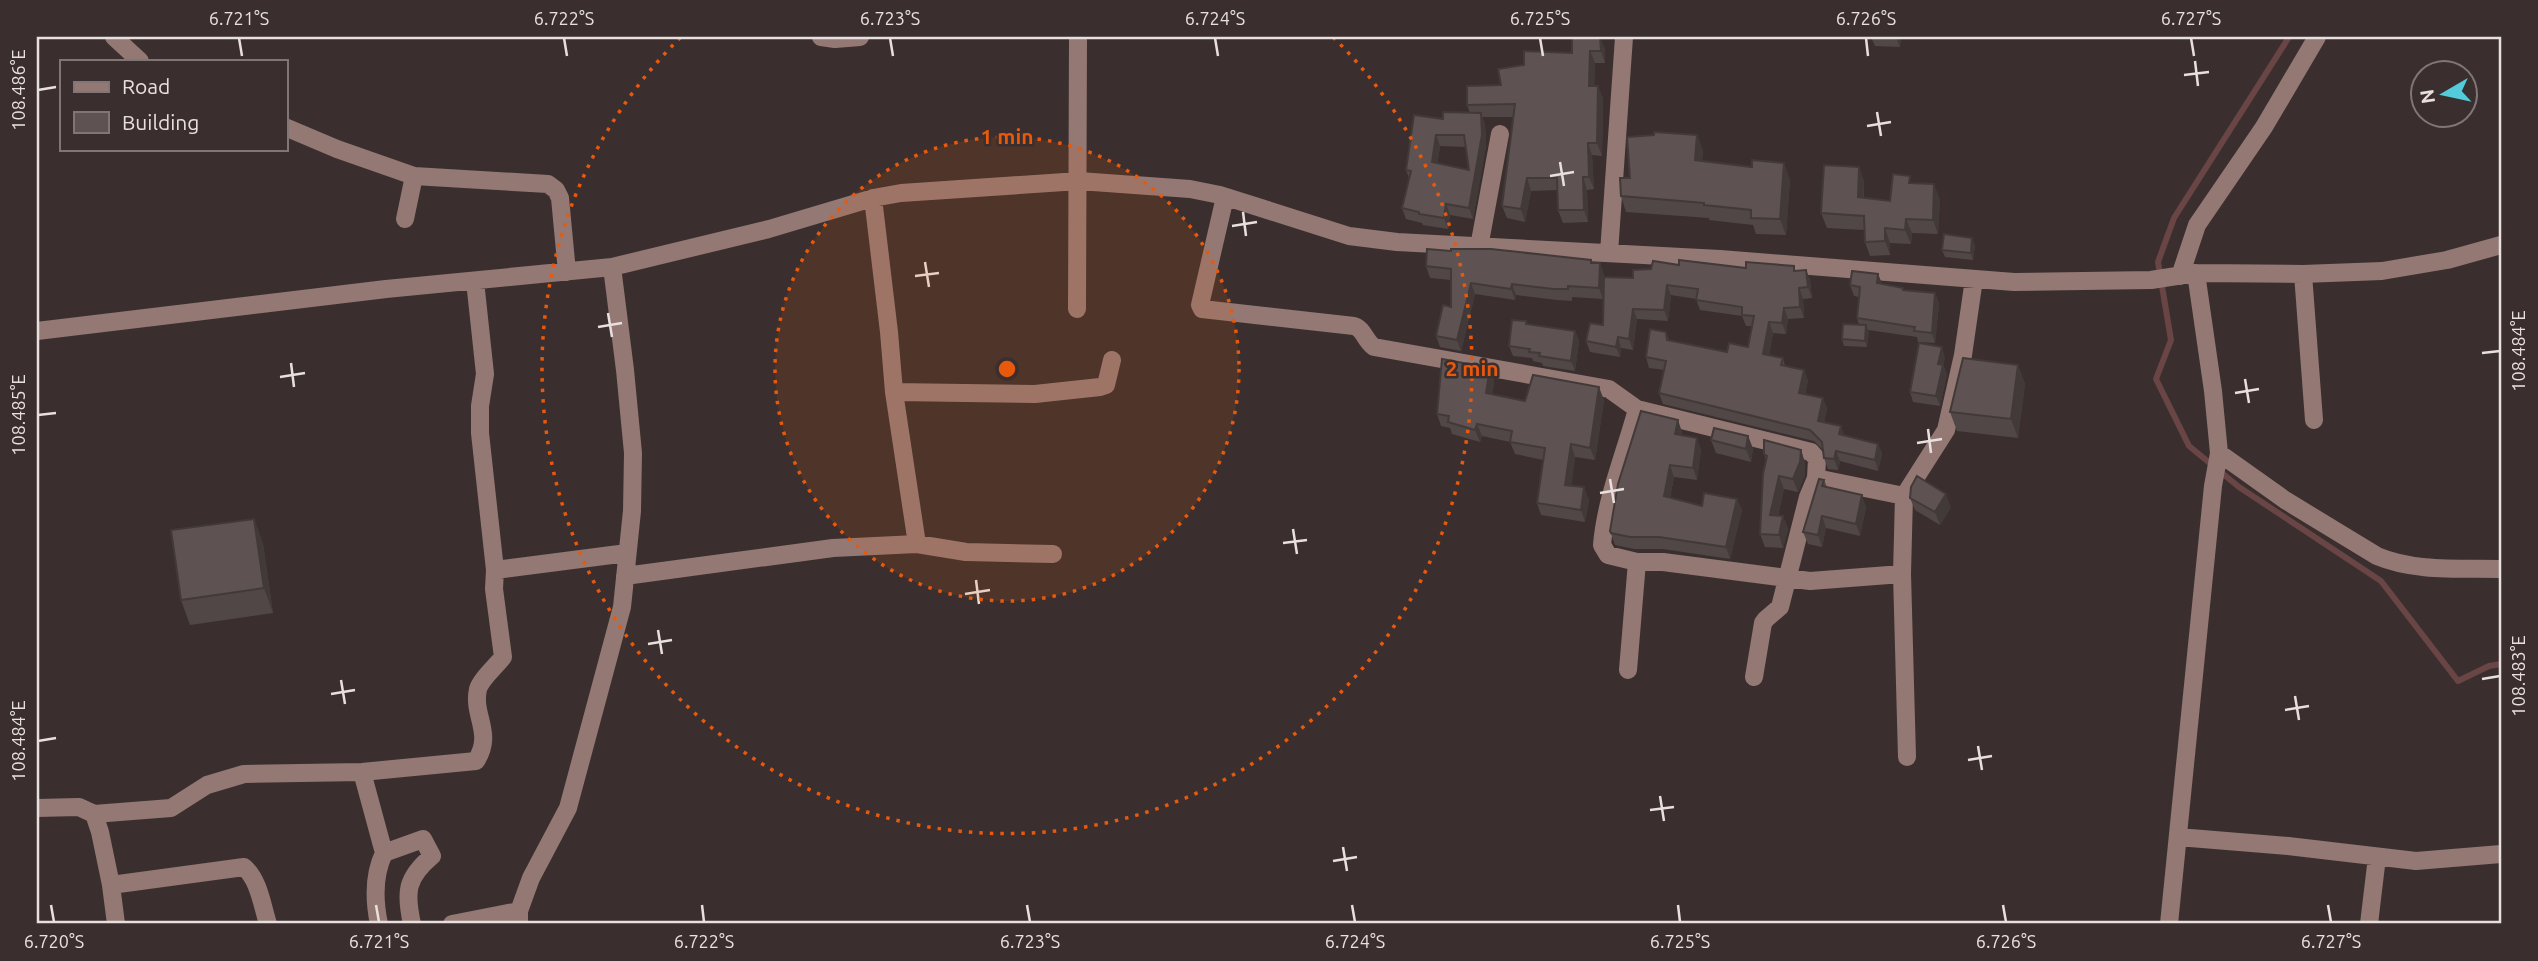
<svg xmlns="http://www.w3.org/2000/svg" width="2538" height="961" font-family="Ubuntu,sans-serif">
<rect width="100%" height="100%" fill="#3a2f2e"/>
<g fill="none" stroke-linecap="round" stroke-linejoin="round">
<path stroke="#6a4545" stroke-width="6" d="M2289,37L2174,218L2158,262L2171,340L2156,379L2189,446L2239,487L2381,581L2458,681L2489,666L2501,664"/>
<path stroke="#947874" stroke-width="18" d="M114,37L140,61
M821,37L835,39L860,37
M285,127L337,149L414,176L548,184L556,190L560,198L567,272
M1225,197L1200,305L1202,309L1354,326C1364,329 1365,341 1374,347L1609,389L1637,409L1811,452L1817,459L1816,478L1904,496
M873,198L889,332L894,392L917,544
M405,219L414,176
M1479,247L1500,134
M1609,253L1624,37
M2303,274L2314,420
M2180,276L2197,225L2264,127L2317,37
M475,281L485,374L480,406V433L495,570
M1077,309L1078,37
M37,331L386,289L612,267L769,229L873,198L901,193L1079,181L1190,189L1220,195L1349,236L1397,242L1720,259L2014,282L2151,280L2196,273L2303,274L2382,271L2447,260L2501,245
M894,392L1035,394L1100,387L1106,385L1112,360
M1637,409C1625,454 1606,498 1602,545L1608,555L1637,562H1663L1810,581L1902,574
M2219,453L2285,500L2377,556C2414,572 2461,568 2501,569
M625,576L833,548L917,544L966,552L1053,554
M1628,670L1637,562
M1754,677L1763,623L1766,619L1780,607L1808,497L1816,478
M1907,757L1902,574L1904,496L1946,430L1963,355L1974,279
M362,772L384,853L423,839L432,856C406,878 405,892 412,924
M37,808L79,807L94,814L100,832L111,885L244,867C259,880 262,905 268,924
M94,814L171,808L207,785L244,774L362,772L476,761C494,733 472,716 478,689C481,679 496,666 503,657L494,589L495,570L627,553
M2178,837L2288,846L2416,861L2501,854
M111,885L116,924
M379,924C374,900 373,876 384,853
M452,924L519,911
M519,924V911L531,878L568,808L622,607L632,511L633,453L625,370L612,267
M2169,924L2213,486L2219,453L2213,391L2196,273
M2369,924L2377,857"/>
</g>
<path fill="#514747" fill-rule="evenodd" d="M1871,37H1901L1900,47L1875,46Z
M1605,48V63H1595L1594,86H1598L1603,99L1602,156L1592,155L1594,189L1587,190L1588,222L1563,223L1558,210L1557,190L1531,191L1525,222L1507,218L1502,206L1514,117H1482L1485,124L1486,146L1473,219L1450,215L1448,229L1423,225L1422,223L1406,219L1402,208L1409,178L1406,170L1443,119L1470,113L1467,105L1501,85L1524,65L1572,53ZM1440,146L1465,147L1469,170L1437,164Z
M1697,135L1703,151L1702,161L1790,179L1786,235L1756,234L1753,225L1709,220V218L1626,212L1621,196L1630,178Z
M1859,167L1864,182V198L1890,201L1913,184L1940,199L1938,234L1912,233L1911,244L1890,243V255L1870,256L1865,242V230L1827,228L1821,213Z
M1975,245L1973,260L1945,257L1942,250Z
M1592,263H1600L1604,277L1633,278L1651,269L1679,265L1746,268L1794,266L1795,271L1806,270L1810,280L1812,298L1803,299L1804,318L1788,319L1786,334L1773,333L1769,355L1783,358L1785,366L1808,380L1805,394L1823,398L1827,409L1824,422L1845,436L1878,444L1882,454L1878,471L1840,461L1838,470L1828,469L1824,458L1823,450L1814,441L1663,404L1659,393L1664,370L1649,368L1646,357L1666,332L1669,340L1727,352L1748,347L1752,326H1746L1742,316L1700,310L1696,299L1671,295L1668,321L1637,319L1633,350L1621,348L1620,357L1590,352L1586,341L1603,325V299L1572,297V301L1557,300L1516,295L1515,300L1475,294L1461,351L1440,347L1436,336L1451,307V280L1430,278L1426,266Z
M1878,274L1882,284L1903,288L1904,290L1935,293L1939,304L1935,343L1918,342L1917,337L1868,330L1867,347L1844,346L1842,339L1859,325L1857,318L1859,297L1854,296L1850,285Z
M1526,321L1528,324L1575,331L1579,341L1575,371L1543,366L1542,363L1533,361L1532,358L1513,356L1509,346Z
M1945,357L1943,365L1947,374L1940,406L1913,402L1910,392Z
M2018,365L2025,384L2018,438L1957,431L1950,412Z
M1490,368L1494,380L1492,395L1525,401L1604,400L1595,460L1575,457L1571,486L1589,500L1585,522L1541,515L1537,503L1543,460L1515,454L1510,442L1482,436L1480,442L1452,434L1450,428L1441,426L1437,414Z
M1682,432V435L1701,449L1697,480L1674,477L1670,498L1702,506L1737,499L1742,510L1730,559L1663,549H1634L1615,545L1614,542L1610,531Z
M1748,436L1753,449L1751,462L1716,453L1711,440Z
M1801,450L1805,463V475L1798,492L1784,489L1778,516H1783L1788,529L1783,548L1765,547L1760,534L1766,460L1764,454Z
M1824,480L1827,487L1866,507L1860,536L1826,528L1822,547L1808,544L1803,532Z
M1910,498L1951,507L1940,525L1915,510Z
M254,519L263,544L273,613L190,625L181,600Z"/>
<path fill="#423a39" d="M1600,37L1605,48V63L1601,51Z
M1896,37H1901L1900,47Z
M1590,51L1595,63L1594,99L1589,86Z
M1598,86L1603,99L1602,156L1597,143Z
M1481,113L1485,124L1486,146L1473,219L1469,208Z
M1436,135L1440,146L1436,174L1432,162Z
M1697,135L1703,151L1701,176L1695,160Z
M1588,143L1592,155L1594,189L1589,177Z
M1784,163L1790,179L1786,235L1780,219Z
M1859,167L1864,182L1863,211L1858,197Z
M1583,177L1587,190L1588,222L1584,210Z
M1527,178L1531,191L1525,222L1521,209Z
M1934,184L1940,199L1938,234L1933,220Z
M1446,204L1450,215L1448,229L1444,218Z
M1906,219L1912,233L1911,244L1905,230Z
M1885,228L1890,243V255L1885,241Z
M1972,238L1975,245L1973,260L1971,253Z
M1600,263L1604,275L1603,299L1599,288Z
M1806,270L1810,280L1812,298L1808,287Z
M1878,274L1882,284L1877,283Z
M1471,283L1475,294L1461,351L1457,340Z
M1512,284L1516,295L1515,300L1511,289Z
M1667,285L1671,295L1668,321L1664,310Z
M1799,288L1803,299L1804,318L1800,307Z
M1935,293L1939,304L1935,343L1932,333Z
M1784,308L1788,319L1786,334L1782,323Z
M1633,309L1637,319L1633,350L1629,339Z
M1769,322L1773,333L1767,364L1763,354Z
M1866,325L1869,332L1867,347L1865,341Z
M1575,331L1579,341L1575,371L1571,361Z
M1618,337L1621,348L1620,357L1616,347Z
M1942,347L1945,357L1943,366L1947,374L1940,406L1936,396L1938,364Z
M2018,365L2025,384L2018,438L2011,419Z
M1490,368L1494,380L1491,406L1486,393Z
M1804,370L1808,380L1803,403L1799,393Z
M1599,387L1604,400L1595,460L1590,448Z
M1823,398L1827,409L1822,431L1818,421Z
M1678,420L1682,432L1680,446L1675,434Z
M1477,424L1482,436L1480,442L1475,430Z
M1841,426L1845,437L1839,434Z
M1748,436L1753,449L1751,462L1746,449Z
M1697,438L1701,449L1697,480L1693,468Z
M1571,444L1575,457L1570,497L1565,485Z
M1878,444L1882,454L1878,471L1875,460Z
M1801,450L1805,463V475L1798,492L1793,479Z
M1836,451L1840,461L1838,470L1834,459Z
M1670,465L1674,477L1668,508L1664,496Z
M1779,476L1784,489L1775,528L1770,515Z
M1584,487L1589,500L1585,522L1581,510Z
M1946,494L1951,507L1940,525L1935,512Z
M1862,495L1866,507L1860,536L1856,524Z
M1737,499L1742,510L1730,559L1726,547Z
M1783,516L1788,529L1783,548L1779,535Z
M1822,516L1826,528L1822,547L1818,535Z
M254,519L263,544L273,613L264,588Z"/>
<path fill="#5e5352" stroke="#423a39" stroke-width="2" fill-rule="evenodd" d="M1572,37H1600L1601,51H1590L1589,86H1598L1597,143H1588L1589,177H1583L1584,210H1558L1557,178H1527L1521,209L1502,206L1515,104L1467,105V86L1501,85L1498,69L1524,65V51L1572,53Z
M1443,112L1481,113L1482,135L1469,208L1446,204L1444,218L1419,214V212L1402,208L1411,171L1406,170L1414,115L1443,119ZM1436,135H1464L1469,170L1432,162Z
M1654,132L1697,135L1695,160L1752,167V160L1784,163L1780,219L1751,218V210L1704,205V203L1621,196L1620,178H1630L1627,137L1654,135Z
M1824,165L1859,167L1858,197L1890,201L1893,174L1910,176L1909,183L1934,184L1933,220L1906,219L1905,230L1885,228V241L1865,242L1864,216L1821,213Z
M1944,234L1972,238L1971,253L1942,250Z
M1427,249L1451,251V249H1491L1591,260V263H1600L1599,288L1568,286V289H1553L1512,284L1511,289L1471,283L1457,340L1436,336L1443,305L1451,307V269L1426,266Z
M1679,260L1746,268V262L1794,266V271L1806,270L1808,287L1799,288L1800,307L1784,308L1782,323L1769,322L1763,354L1783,358L1781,365L1804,370L1799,393L1823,398L1818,421L1841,426L1839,434L1878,444L1875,460L1836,451L1834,459L1824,458L1822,442L1810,430L1659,393L1666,361L1646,357L1650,329L1666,332L1667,340L1727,352L1729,343L1748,347L1754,316L1742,315V307L1696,300L1698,289L1667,285L1664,310L1633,309L1629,339L1618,337L1616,347L1586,341L1590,323L1603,325L1604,277L1633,278V270L1651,269L1653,261L1679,265Z
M1852,271L1878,274L1877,283L1903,288V290L1935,293L1932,333L1914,331L1915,327L1857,318L1860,287L1850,285Z
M1512,320L1526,321V324L1575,331L1571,361L1539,356L1540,353L1529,352L1530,349L1509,346Z
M1843,324L1866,325L1865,341L1842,339Z
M1919,343L1942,347L1938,364L1943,365L1936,396L1910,392Z
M1963,358L2018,365L2011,419L1950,412Z
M1442,359L1490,368L1486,393L1525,401L1533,375L1599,387L1590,448L1571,444L1565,485L1584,487L1581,510L1537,503L1545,448L1510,442L1512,431L1477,424L1475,430L1448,422L1449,416L1437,414Z
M1641,411L1678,420L1675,434L1697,438L1693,468L1670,465L1664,496L1702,506L1704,493L1737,499L1726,547L1659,537H1630L1611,533L1610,531L1618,484Z
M1714,428L1748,436L1746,449L1711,440Z
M1764,440L1801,450L1800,462L1793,479L1779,476L1770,515L1783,516L1779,535L1760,534L1763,474L1767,456L1764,454Z
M1917,476L1946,494L1935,512L1910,498L1911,487Z
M1819,479L1824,480L1822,486L1862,495L1856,524L1822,516L1818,535L1803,532Z
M254,519L264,588L181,600L171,530Z"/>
<path fill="none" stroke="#e7e0df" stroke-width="2.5" d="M239,38L242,56M564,38L567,56M890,38L893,56M1215,38L1218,56M1540,38L1543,56M1866,38L1868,56M2191,38L2194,56M2195,61L2198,86M2184,75L2209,72M38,90L56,87M1877,112L1881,136M1867,126L1891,122M1560,162L1564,186M1550,176L1574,172M1243,212L1246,236M1232,226L1257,222M925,262L929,287M915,276L939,273M608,313L612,337M598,327L622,323M2482,353L2500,351M291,363L294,387M280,377L305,373M2245,379L2249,403M2235,393L2259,389M38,415L56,413M1928,429L1931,453M1917,443L1942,439M1610,479L1614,503M1600,493L1624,489M1293,529L1297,554M1283,543L1307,540M976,580L979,604M965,594L990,590M658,630L662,654M648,644L672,640M2482,679L2500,676M341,680L345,704M331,694L355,690M2295,696L2299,720M2285,710L2309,706M38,741L56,738M1978,746L1982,770M1968,760L1992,756M1660,796L1664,821M1650,810L1674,807M1343,847L1347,871M1333,861L1357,857M51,905L54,922M376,905L379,922M702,905L704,922M1027,905L1030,922M1352,905L1355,922M1678,905L1680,922M2003,905L2006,922M2328,905L2331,922"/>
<circle cx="1007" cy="369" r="232" fill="#e8590c" fill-opacity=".12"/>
<g fill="none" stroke="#e8590c" stroke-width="3.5" stroke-dasharray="3.5 7">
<circle cx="1007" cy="369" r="232"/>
<path d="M1333 37A465 465 0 1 1 681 37"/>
</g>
<circle cx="1007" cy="369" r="10" fill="#e8590c" stroke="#3a2f2e" stroke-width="3.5"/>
<g font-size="21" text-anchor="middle" font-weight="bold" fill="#e8590c" stroke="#3a2f2e" stroke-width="5" stroke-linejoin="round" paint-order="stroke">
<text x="1007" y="144">1 min</text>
<text x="1472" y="376">2 min</text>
</g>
<rect width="2538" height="961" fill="none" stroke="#3a2f2e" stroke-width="77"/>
<rect x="60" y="60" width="228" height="91" fill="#3a2f2e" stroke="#7f7675" stroke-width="2"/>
<rect x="74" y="82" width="35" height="10" fill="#947874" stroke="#7f7675" stroke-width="2"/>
<text x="122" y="94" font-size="21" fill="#e7e0df">Road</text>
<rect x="74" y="112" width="35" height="21" fill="#5e5352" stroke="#7f7675" stroke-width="2"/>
<text x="122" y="130" font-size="21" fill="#e7e0df">Building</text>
<g transform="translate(2444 94) rotate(261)"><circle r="33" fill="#3a2f2e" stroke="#7f7675" stroke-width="2"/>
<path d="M0-5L12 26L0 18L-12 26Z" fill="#53cbda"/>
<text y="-10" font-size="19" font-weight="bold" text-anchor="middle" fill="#e7e0df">N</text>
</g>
<rect x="38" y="38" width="2462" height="884" fill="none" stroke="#e7e0df" stroke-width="2.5"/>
<g font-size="18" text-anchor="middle" fill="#e7e0df">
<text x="239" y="25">6.721°S</text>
<text x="564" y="25">6.722°S</text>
<text x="890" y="25">6.723°S</text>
<text x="1215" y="25">6.724°S</text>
<text x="1540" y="25">6.725°S</text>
<text x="1866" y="25">6.726°S</text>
<text x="2191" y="25">6.727°S</text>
<text transform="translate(19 90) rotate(-90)" y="6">108.486°E</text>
<text transform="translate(2519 351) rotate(-90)" y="6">108.484°E</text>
<text transform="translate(19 415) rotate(-90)" y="6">108.485°E</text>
<text transform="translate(2519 676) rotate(-90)" y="6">108.483°E</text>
<text transform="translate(19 741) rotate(-90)" y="6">108.484°E</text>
<text x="54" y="948">6.720°S</text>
<text x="379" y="948">6.721°S</text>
<text x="704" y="948">6.722°S</text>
<text x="1030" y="948">6.723°S</text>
<text x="1355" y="948">6.724°S</text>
<text x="1680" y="948">6.725°S</text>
<text x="2006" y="948">6.726°S</text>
<text x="2331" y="948">6.727°S</text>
</g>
</svg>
